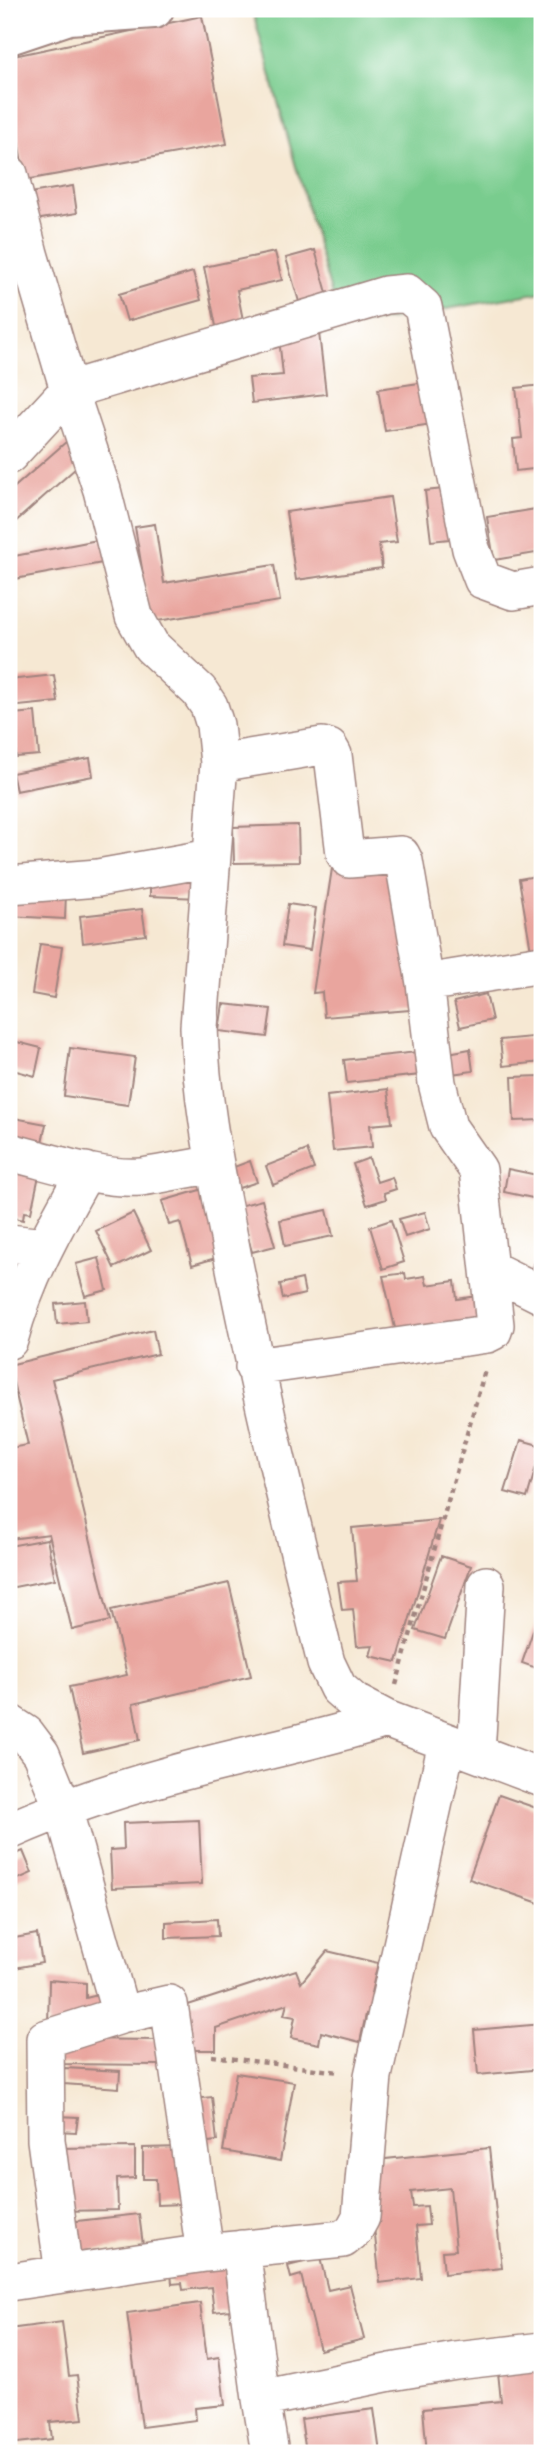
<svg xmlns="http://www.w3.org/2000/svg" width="551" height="2462" font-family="Alegreya,serif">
<rect width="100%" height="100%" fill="#fff"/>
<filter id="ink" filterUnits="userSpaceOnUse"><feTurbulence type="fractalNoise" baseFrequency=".0143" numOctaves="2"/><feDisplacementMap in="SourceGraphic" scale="14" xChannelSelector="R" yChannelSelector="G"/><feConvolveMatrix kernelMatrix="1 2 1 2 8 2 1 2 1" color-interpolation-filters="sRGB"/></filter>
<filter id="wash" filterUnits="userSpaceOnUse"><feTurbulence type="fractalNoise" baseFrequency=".00686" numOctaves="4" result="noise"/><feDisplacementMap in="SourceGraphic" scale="28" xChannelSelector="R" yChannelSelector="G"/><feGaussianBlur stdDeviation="1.57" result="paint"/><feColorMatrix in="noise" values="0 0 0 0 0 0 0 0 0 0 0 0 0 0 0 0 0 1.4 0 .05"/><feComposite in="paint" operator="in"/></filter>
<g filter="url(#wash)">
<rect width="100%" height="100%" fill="#f6e8d3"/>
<path fill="#79cc8e" stroke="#62765c" stroke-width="2" d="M252,9H542V292L341,328Z"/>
<g id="blocks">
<path fill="#e9a59e" d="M202,16L227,144L25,180L9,90V57Z
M73,186L77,213L35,220L30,193Z
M315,250L331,307L303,315L286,258Z
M275,252L282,280L237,290L244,325L217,331L204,267Z
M193,272L201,300L127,321L119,294Z
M319,333L326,394L252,403L249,378L283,375L279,338Z
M433,381L439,423L385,431L378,389Z
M542,385V468L516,471L513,439L522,438L516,388Z
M67,441L76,468L14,523L9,517V492Z
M454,488L459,538L431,541L425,491Z
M390,497L397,542L379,544L382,568L296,580L286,512Z
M542,508V552L494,560L487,517Z
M155,524L164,583L274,565L280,601L151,622L135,527Z
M103,539L108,562L9,580V557Z
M54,675L58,702L9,707V680Z
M35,712L39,755L16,757L13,714Z
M90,758L93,776L16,791L12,773Z
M298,825L299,862L234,863L233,827Z
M412,856L422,1009L324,1017L322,992L313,993L333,862Z
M150,871L200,873V898L150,896Z
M542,875V954L532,956L519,879Z
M9,890L66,892L65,919L9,916Z
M288,904L316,908L310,950L282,946Z
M142,909L146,935L83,943L80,916Z
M9,923H13L11,964H9Z
M40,944L62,947L54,998L32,994Z
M486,994L492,1020L460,1027L454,1002Z
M223,1004L271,1009L267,1037L219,1031Z
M542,1036V1062L503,1066L500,1040Z
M9,1040L41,1048L35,1076L9,1069Z
M70,1048L135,1057L128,1105L64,1096Z
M470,1049L473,1071L451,1074L448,1053Z
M417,1052L420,1075L347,1083L344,1060Z
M542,1076V1120L514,1121L512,1077Z
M388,1089L392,1123L370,1125L372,1147L333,1151L327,1096Z
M9,1117L46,1124L41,1147L9,1141Z
M307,1150L314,1169L273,1185L266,1166Z
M369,1158L377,1182L392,1177L396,1189L384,1193L386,1199L367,1205L353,1164Z
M9,1159L41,1166L31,1213L24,1212L23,1220L9,1217Z
M250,1161L257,1182L233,1190L226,1170Z
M508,1169L542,1176V1200L504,1192Z
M207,1188L226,1255L192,1265L180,1222L169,1225L162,1201Z
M262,1200L275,1246L252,1252L239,1206Z
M327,1210L333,1236L285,1246L280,1220Z
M425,1212L430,1229L405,1237L399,1219Z
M133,1213L151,1250L114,1268L96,1231Z
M391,1220L404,1262L383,1269L370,1227Z
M537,1255L542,1257V1282L528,1277Z
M99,1258L107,1290L85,1296L76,1264Z
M9,1260L22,1263L16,1284L9,1283Z
M405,1273L406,1279L425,1276L427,1285L455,1281L457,1299L483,1295L488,1328L398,1341L383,1276Z
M302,1279L305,1294L283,1299L280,1284Z
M85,1301L87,1321L57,1324L55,1304Z
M153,1330L158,1354L52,1379L110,1621L72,1630L49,1534L9,1539V1482H11L9,1448L28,1445L9,1365Z
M521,1440L542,1446L527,1498L505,1492Z
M439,1520L397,1662L370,1656L373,1645L357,1646L353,1609L342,1610L338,1582L357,1581L352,1528Z
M47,1539L55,1579L9,1588V1546Z
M441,1556L471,1566L445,1639L415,1630Z
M229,1583L251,1676L133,1704L140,1740L83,1753L69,1687L127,1675L111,1610Z
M542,1605V1670L522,1663Z
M9,1749L14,1751L9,1767Z
M499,1795L542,1810V1904L469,1879Z
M199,1820L202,1884L112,1888L110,1850L124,1849L123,1823Z
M23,1851L32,1873L9,1883V1857Z
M217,1919L218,1936L166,1938V1922Z
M37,1934L42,1963L9,1969V1939Z
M327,1951L378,1963L371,1993L383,1996L378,2017L366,2014L360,2042L321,2032L319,2044L291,2038L295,2017L284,2015L287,2004L216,2028V2050H183L182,2007L296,1970L301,1983Z
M49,1980L86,1983V1998L106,1993L112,2011L48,2026Z
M542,2024V2069L478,2075L474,2030Z
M60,2039L160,2040V2065L59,2064Z
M64,2068L120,2071L119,2088L64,2084Z
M236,2073L294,2082L280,2161L223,2151Z
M212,2097L217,2141L199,2143L194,2099Z
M58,2116L78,2117L76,2132L57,2131Z
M135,2147V2178L117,2179L118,2210L57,2211L56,2148Z
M181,2147L183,2204L157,2205L156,2179H143V2148Z
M489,2148L502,2268L444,2274L442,2251L456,2250L450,2188L411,2192L413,2207L427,2206L429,2225L416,2226L421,2278L380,2283L367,2161Z
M139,2214L143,2245L63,2254L60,2223Z
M320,2258L328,2290L350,2285L364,2339L320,2350L301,2275L291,2278L288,2266Z
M225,2265L231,2310L214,2312L211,2287L183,2290L182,2283L172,2284L171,2272Z
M200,2303L207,2359L219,2357L225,2405L195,2408L196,2420L142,2427L127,2313Z
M62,2322L69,2376L77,2375L83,2419L50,2422L52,2439L9,2444V2329Z
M537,2368L542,2424V2453H427L423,2409L501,2401L498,2372Z
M374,2409L380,2453H306L301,2419Z"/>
</g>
</g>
<g filter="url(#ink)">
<use href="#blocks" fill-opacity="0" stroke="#a0847f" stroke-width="2"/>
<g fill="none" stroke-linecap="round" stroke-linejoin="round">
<defs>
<path id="minor" d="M9,174L29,254L69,390L9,455
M542,586L513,591L483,580L471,549L423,307L407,293L386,295L69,390L102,490L134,616L151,646L199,691L209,706L215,725L219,763L199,1027C201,1102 217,1175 231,1248C258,1387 292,1525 326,1663L338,1688L354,1702L386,1719L542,1778
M219,763L322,746L329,748L333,755L345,854L349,859L401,855L404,861L425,983L437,1083L448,1127L478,1170L495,1325L493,1331L487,1334L254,1367
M9,885L98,878L211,858
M425,983L542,964
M9,1152C49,1161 99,1180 141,1177C165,1174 190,1168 215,1164
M9,1243L44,1247
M490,1269L542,1295
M9,1340C25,1279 55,1226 86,1171
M9,1723L26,1734L41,1754L63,1808L121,2015
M476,1753L486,1585
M9,1831C61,1808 115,1790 170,1775C242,1755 315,1742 386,1719
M241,2249L261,2399L270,2453
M64,2274L46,2140L45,2039L121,2015L169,2004L205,2253
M9,2282L205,2253L343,2239L354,2230L361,2217L373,2076L447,1743
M261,2399L391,2372L456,2361L542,2351"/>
<path id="tertiary" d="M9,35L69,15L154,9"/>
</defs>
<use href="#minor" stroke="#a0847f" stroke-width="40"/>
<use href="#tertiary" stroke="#a0847f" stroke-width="42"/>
<path stroke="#a0847f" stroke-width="4.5" stroke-dasharray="5 5" stroke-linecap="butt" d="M396,1685L485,1370
M212,2056L339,2072
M541,2142L542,2162"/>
<use href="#minor" stroke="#fff" stroke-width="37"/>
<use href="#tertiary" stroke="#fff" stroke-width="38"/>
</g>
</g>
<rect width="551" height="2462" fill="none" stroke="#fff" stroke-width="35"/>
</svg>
